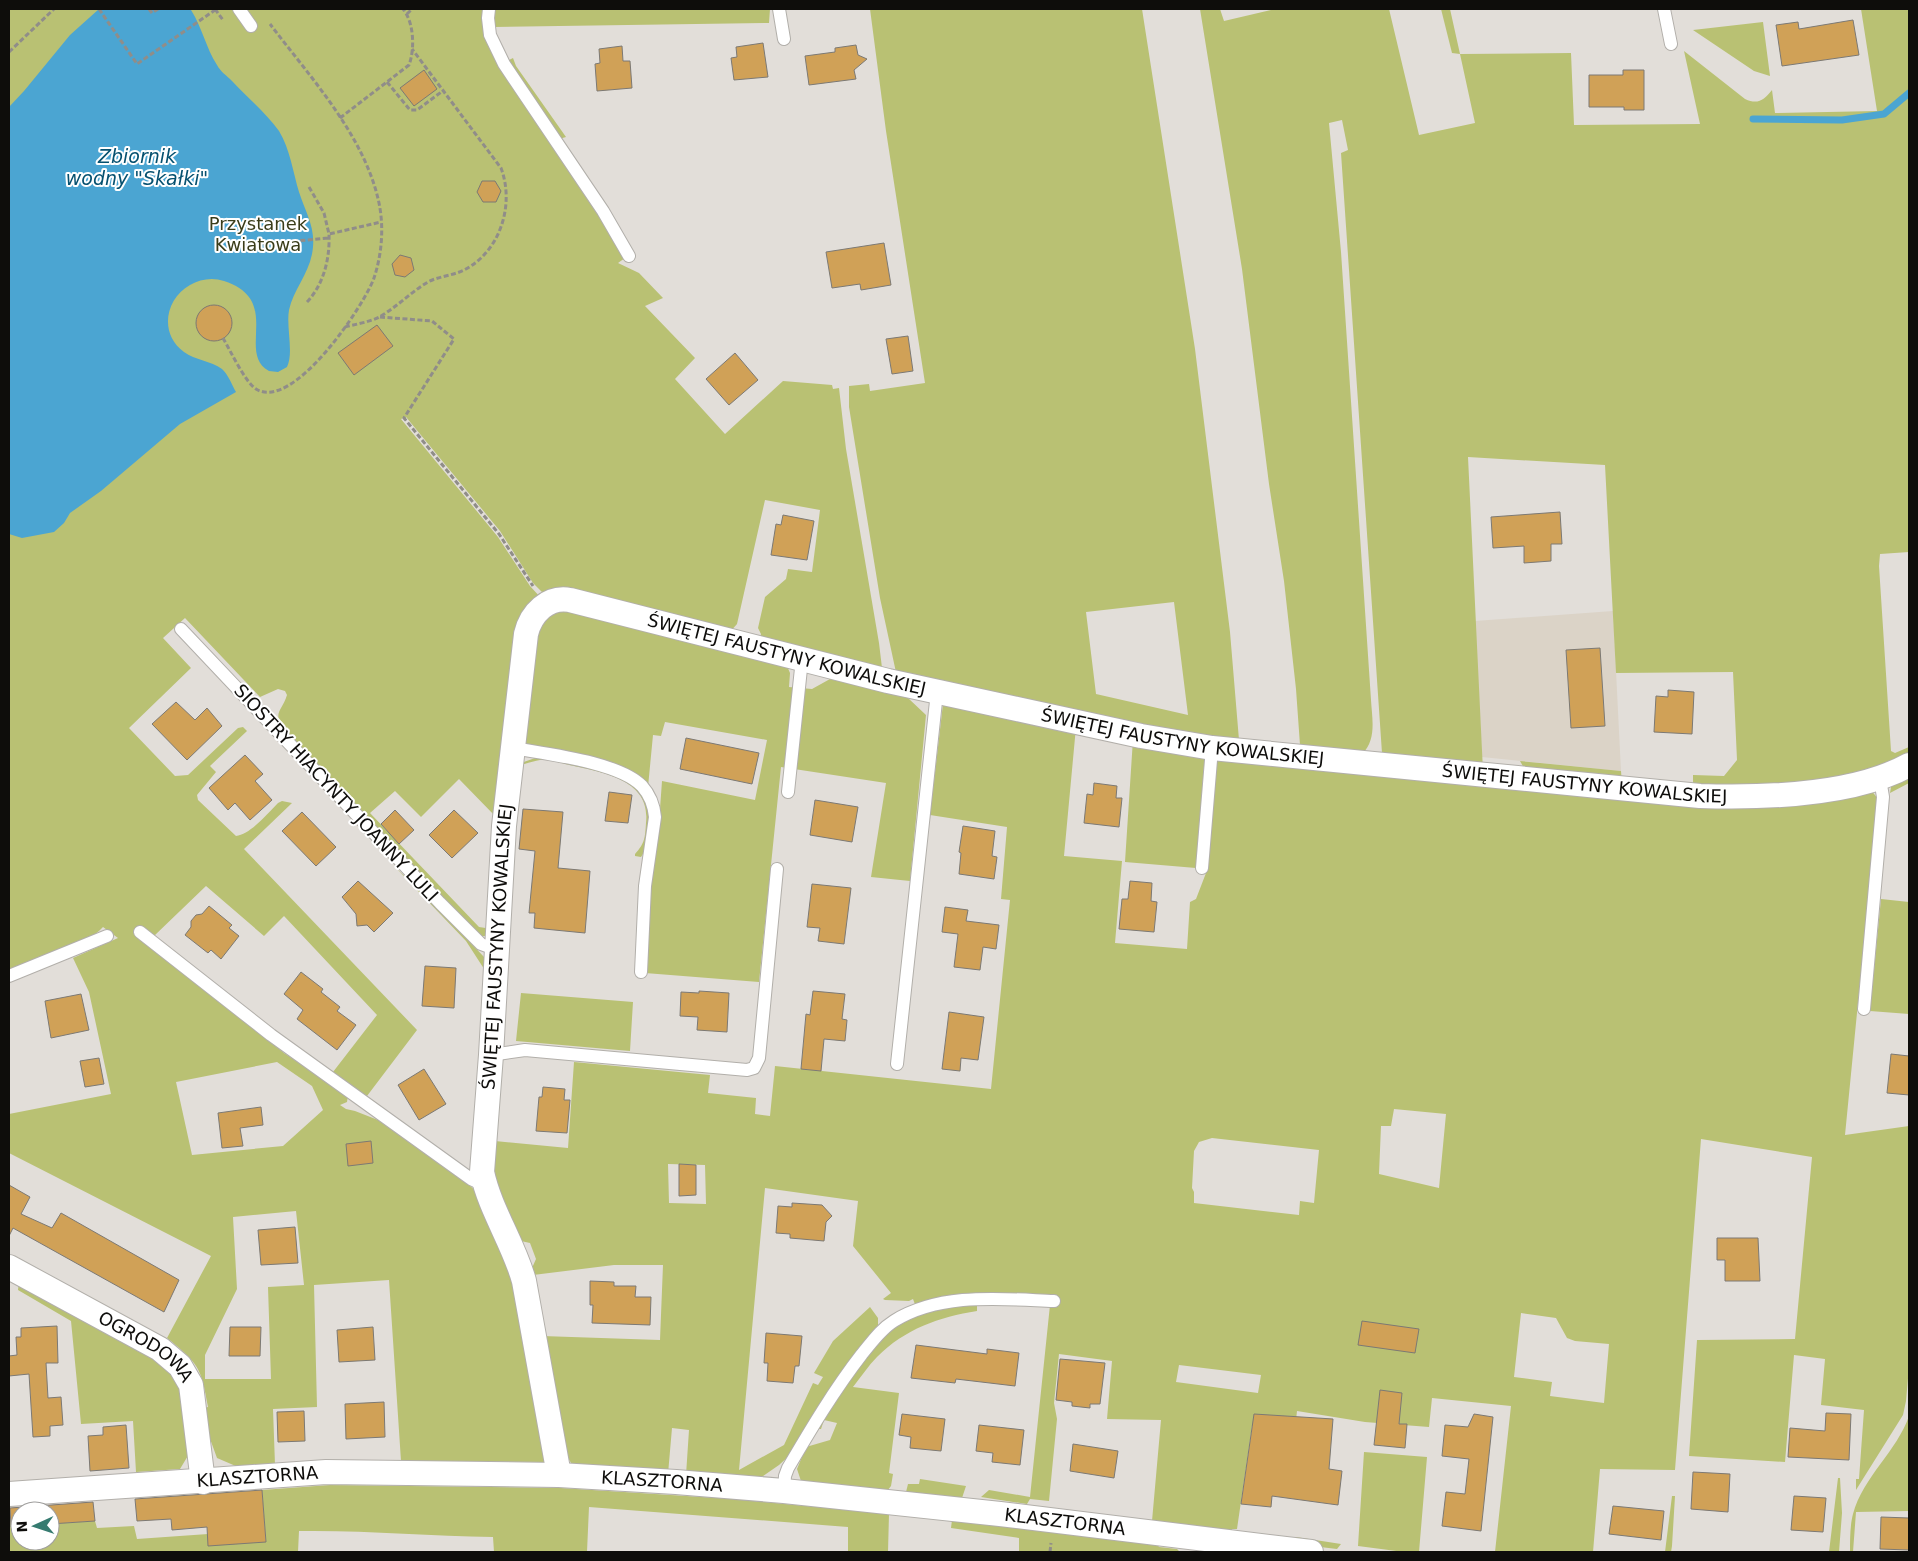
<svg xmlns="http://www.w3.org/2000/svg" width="1918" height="1561" font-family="'DejaVu Sans',sans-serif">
<rect width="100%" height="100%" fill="#e2ded9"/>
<path fill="#dbd3c7" d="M1613,611L1621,771L1482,757L1475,621Z"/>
<path fill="#b9c173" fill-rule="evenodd" d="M9,9H484L483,27L625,258L618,263L639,273L663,298L645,306L695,358L675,379L725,434L783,381L832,385L833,389L839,388L846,449L879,643L882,668L760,638L761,634L758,628L765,597L786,579L788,569L812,572L820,510L765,500L737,624L729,633L545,595L533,583L500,531L406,417L401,419L498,537L530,586L541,598L496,817L459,779L421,817L395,791L370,813L479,927L492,929L486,936H482L470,927L284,731C272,711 282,712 287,695L285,691L278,689L260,697L185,618L163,638L191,668L129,728L175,776L188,775L238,728L243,727L247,731L210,766L216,772L197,795L198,800L236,836C250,835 268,813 278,803L282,801L292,803L244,849L417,1030L367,1096L471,1173L285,1039L284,1037L333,1072L377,1015L284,916L264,936L206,886L154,936L171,963L284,1053L348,1095L347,1102L340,1105L346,1109L355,1111L378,1120L461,1178L477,1192L513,1267L548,1455L544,1462L401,1461L389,1280L314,1285L317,1407L273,1409L275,1465L238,1467L217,1458L209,1436L204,1408L208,1407C201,1367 199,1364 167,1338L211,1256L9,1153V1114L111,1094L89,992L73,958L118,938L103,927C85,947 35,959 9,969ZM277,1062L312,1086L323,1110L283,1146L192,1155L176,1082ZM296,1211L304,1285L268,1287L271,1379H205V1355L237,1289L233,1217Z
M494,9H770L769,23L494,27Z
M870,9H1142L1195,349L1230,632L1239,740L1300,745L1296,689L1284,581L1269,484L1242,269L1200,9H1220L1224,21L1275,9H1389L1419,135L1475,123L1460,54L1452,53L1441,9H1450L1460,54L1571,53L1574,125L1700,124L1684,51L1745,99C1758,105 1764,100 1772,90L1775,113L1877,111L1861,9H1909V552L1880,554L1879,566L1891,751L1895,753L1909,747V759L1845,781L1693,790V775L1724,776L1737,760L1733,672L1616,673L1605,465L1468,457L1483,771L1387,757L1382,753L1341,153L1348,150L1342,120L1329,123L1341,252L1371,700C1372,718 1377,740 1362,754L1236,745L897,677L880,598L849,407V386L869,384L870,391L925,383L886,131ZM1174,602L1188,715L1096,694L1086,612Z
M1763,22L1770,76L1754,71L1693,30Z
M513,58L516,66L566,137L559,139L509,60Z
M556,607L663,636L690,640L787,666L790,673L789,687L812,689L830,679L908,698L926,715L910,881L871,877L886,783L781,767L759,982L645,973L648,903L659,823L662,781L755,800L767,740L665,722L661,736L653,735L648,787L519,745L534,629Z
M943,704L1076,727L1064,856L1122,861L1115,943L1187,949L1190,902L1196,899L1206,873L1215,758L1486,782L1871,790L1878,799L1845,1135L1909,1126V1367L1906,1401L1903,1415L1856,1490V1479H1859L1864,1410L1821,1405L1825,1359L1794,1355L1785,1462L1689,1456L1697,1340L1795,1339L1812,1157L1701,1139L1675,1470L1600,1469L1593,1552H1495L1511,1406L1432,1398L1429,1427L1365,1422L1297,1411L1295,1429L1252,1426L1237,1529H1232L1230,1536L1152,1521L1161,1420L1107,1419L1112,1361L1059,1354L1054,1403L1057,1419L1049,1501L1030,1499L1027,1504L981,1497L989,1490L1030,1497L1050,1305L1059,1303L916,1307L913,1299L909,1301L885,1300L883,1299L891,1293L853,1246L858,1201L765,1188L739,1470L784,1445L813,1383L818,1385L823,1377L814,1373L833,1341L870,1307L878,1318V1325L874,1333L791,1454L779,1465L760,1478L686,1475L689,1430L672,1428L668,1474L573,1466L563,1450L542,1336L660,1340L663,1265H614L533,1275L532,1268L536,1259L530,1243L521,1241L507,1221L495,1174L493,1152L495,1141L568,1148L574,1062L710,1075L708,1093L756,1098L755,1114L770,1116L775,1066L991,1089L1010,900L1001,899L1007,827L930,815ZM1394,1109L1446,1114L1439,1188L1379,1174L1381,1126H1391ZM1212,1138L1319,1150L1314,1203L1300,1201L1299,1215L1194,1203V1192L1192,1188L1194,1151L1199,1142ZM668,1164L705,1165L706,1204L669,1203ZM1521,1313L1556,1318L1567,1338L1575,1341L1609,1344L1604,1403L1550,1396L1552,1382L1514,1377ZM1179,1365L1261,1375L1258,1393L1176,1382Z
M1133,739L1205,753L1196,868L1125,862Z
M538,757C567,763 608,767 633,784C645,793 652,811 650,825C648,837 648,848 641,857L635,856V854C645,843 645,838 646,823C651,781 606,773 574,766C564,764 550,759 540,760C533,761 525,764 518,766V764Z
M1520,761L1621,771L1622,784L1528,775Z
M1909,771V783L1890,793L1892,782Z
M396,868L436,906L484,957L487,963L488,975L466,941Z
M1881,899L1909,902V1014L1870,1011Z
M521,993L633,1002L630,1051L516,1041Z
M19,1282L165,1365L179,1382L189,1454L180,1469L136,1472L133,1421L81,1424L71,1321L18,1290Z
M977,1303V1311C939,1317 905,1329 877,1357C868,1366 861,1377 853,1387L899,1393L889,1473L893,1474L891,1486L887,1491L801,1481L797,1469L806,1447L830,1440L837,1423L824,1420L821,1429H818C838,1393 872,1337 910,1318C931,1308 955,1307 977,1303Z
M1909,1416V1511L1856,1512L1853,1552H1850C1850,1540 1850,1525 1853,1514C1863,1477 1897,1451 1909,1416Z
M1364,1452L1427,1457L1419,1552H1404L1358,1546Z
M1838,1478H1840L1842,1513L1839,1552H1829Z
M920,1479L966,1486L962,1498L906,1492L908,1484H919Z
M330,1485L561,1488L733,1499L889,1514L888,1552H848V1527L589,1507L587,1552H494L493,1537C428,1536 364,1530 299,1531L298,1552H9V1509L11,1527H20V1541H50V1524L95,1521L97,1528L134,1526L137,1539L208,1534L266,1542L262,1490Z
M1672,1496H1675L1672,1546L1671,1552H1665Z
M952,1520L1154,1539L1159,1547L1177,1549L1180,1552H1019V1538L951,1528Z
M1296,1537L1341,1544L1337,1549L1295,1544Z"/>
<path fill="#4ba5d2" d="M99,9L191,10C202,27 206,48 217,65C220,71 227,76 232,81C247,97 266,113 279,131C290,149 293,172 299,192C305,211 315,226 313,247C311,272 294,288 289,310C286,327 294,353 287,367L278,372L269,371C236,353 283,300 224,281C213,277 200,279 190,285C165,299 159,334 184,352C195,360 211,361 222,369C228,374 232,385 236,392L180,424L101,491L70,513L64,523L54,532L22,538L9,534V107L24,91L70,35Z"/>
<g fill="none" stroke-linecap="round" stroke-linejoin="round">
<path stroke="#4ba5d2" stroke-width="7" d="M1753,119L1842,120L1884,114L1909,93"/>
</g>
<path fill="#d0a157" stroke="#7c7974" d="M1853,20L1859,55L1782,66L1776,25L1798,22L1799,29Z
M763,43L768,77L734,80L731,58L737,57L736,47Z
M856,45L858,55L867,59L854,70L856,79L809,85L805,56L835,52V48Z
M622,46L623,61H630L632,88L597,91L595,64L600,63L599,49Z
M424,70L437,89L414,106L400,88Z
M1623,70H1644V110H1624V107H1589V75H1623Z
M482,181H495L501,191L496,202H483L477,192Z
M884,243L891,285L861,290L860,284L832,288L826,252Z
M400,255L411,258L414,270L405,277L395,275L392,264Z
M196 323a18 18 0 1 1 36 0a18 18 0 1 1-36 0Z
M377,325L393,346L354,375L338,353Z
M908,336L913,371L892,374L886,339Z
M735,353L758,380L729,405L706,379Z
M1560,512L1562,544H1551V561L1524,563V546L1493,548L1491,517Z
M783,515L814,521L807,560L771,555L776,524L781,525Z
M1600,648L1605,726L1571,728L1566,650Z
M1668,690L1694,692L1692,734L1654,732L1656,696L1668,697Z
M176,702L195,720L207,708L222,726L187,760L152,724Z
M686,738L759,753L752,784L680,769Z
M245,755L263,774L255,781L272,800L250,820L235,803L228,810L209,788Z
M1094,783L1117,786L1116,798H1122L1119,827L1084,823L1087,794L1093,795Z
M609,792L632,795L628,823L605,821Z
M815,800L858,807L852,842L810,835Z
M523,809L563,812L558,868L590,871L585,933L534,928L535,913H529L535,851L519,849Z
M395,810L414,830L399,844L381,824Z
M454,810L478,833L452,858L429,835Z
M302,812L336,847L316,866L282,831Z
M963,826L995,831L992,856L997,857L994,879L959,874L961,853L959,852Z
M358,881L393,913L374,932L367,925L357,926L356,914L342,897Z
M1130,881L1152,883L1151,901L1157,902L1154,932L1119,929L1122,899H1128Z
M812,884L851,888L844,944L818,941L820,928L807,927Z
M209,906L232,925L229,928L239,936L221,959L211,950L208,953L185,935L191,927V921L196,915L202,914Z
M945,907L968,910L966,921L999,925L996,949L983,947L980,970L954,967L958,934L942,932Z
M425,966L456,968L454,1008L422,1006Z
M301,972L323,989L321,992L340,1007L337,1011L356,1025L337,1050L297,1019L303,1010L284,994Z
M699,991L729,993L727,1032L697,1030L698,1017L680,1016L681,992L699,993Z
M813,991L845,994L842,1019L847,1020L845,1041L824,1039L821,1071L801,1069L806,1014L810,1015Z
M81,994L89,1030L51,1038L45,1001Z
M949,1012L984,1017L978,1060L961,1058L960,1071L942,1069Z
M1891,1054L1909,1056V1095L1887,1093Z
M99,1058L104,1084L85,1087L80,1061Z
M424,1069L446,1104L419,1120L398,1085Z
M543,1087L565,1089L564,1100H570L567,1133L536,1131L539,1097H542Z
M261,1107L263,1125L240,1128L243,1146L222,1148L218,1113Z
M371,1141L373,1163L348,1166L346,1144Z
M679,1164L696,1165V1195L679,1196Z
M9,1185L30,1197L21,1214L52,1228L61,1213L179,1280L164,1312L13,1228L9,1236Z
M792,1203L822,1205L832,1216L826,1222L824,1241L790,1238V1234L776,1233L778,1206L792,1207Z
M295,1227L298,1263L261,1265L258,1230Z
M1717,1238H1758L1760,1281H1725V1260H1717Z
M590,1281L614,1282V1286H636L635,1297H651L650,1325L592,1323L593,1305H590Z
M1362,1321L1419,1329L1415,1353L1358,1345Z
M57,1326L58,1363H46L48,1398L61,1397L63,1425L50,1426V1436L33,1437L29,1374L9,1376V1356L17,1355L16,1337H21V1328Z
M230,1327H261L260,1356H229Z
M373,1327L375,1360L339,1362L337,1330Z
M766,1333L802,1336L799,1366H795L793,1383L767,1381L768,1363H764Z
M916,1345L987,1354V1349L1019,1353L1015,1386L956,1379L955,1383L911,1378Z
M1060,1359L1105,1363L1100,1404H1090V1408L1072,1406V1402L1056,1400Z
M1380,1390L1402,1393L1399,1424H1407L1405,1448L1374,1445Z
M384,1402L385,1437L346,1439L345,1404Z
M304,1411L305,1441L278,1442L277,1412Z
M1826,1413L1851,1414L1849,1460L1788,1457L1790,1428L1825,1431Z
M902,1414L945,1419L941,1451L910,1448L911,1437L899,1435Z
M1254,1414L1333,1419L1329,1469L1342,1471L1338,1505L1272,1496L1271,1507L1241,1504Z
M1474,1414L1493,1417L1481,1531L1442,1526L1446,1492L1465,1494L1469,1459L1442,1456L1445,1425L1468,1427Z
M126,1425L129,1468L90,1471L88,1436L103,1435V1427Z
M979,1425L1024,1430L1020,1465L992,1462L993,1453L976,1451Z
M1073,1444L1118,1451L1114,1478L1070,1471Z
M1693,1472L1730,1474L1728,1512L1691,1509Z
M262,1490L266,1542L208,1546L207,1527L172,1530L171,1519L137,1521L135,1499Z
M1794,1496L1826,1498L1823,1532L1791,1530Z
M93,1502L95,1521L50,1524V1511H20V1527H11L10,1508Z
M1613,1506L1664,1511L1661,1540L1609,1534Z
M1881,1517L1909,1518V1550L1880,1549Z"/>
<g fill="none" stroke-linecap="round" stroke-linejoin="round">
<defs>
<path id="service" d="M239,9L251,26
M489,9L488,18L490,35L504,64L603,211L629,256
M779,9L784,39
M1664,9L1671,44
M181,629L440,903L481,944L497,950
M513,748C546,754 619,762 642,786C650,795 654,806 655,817L645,886L641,972
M788,792L802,659
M1202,868L1212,748
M140,932L271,1035L471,1179L486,1186
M9,976L107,936
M1864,1009L1883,797L1880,779
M491,1055L525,1050L747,1070L754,1068L759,1058L777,869
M897,1064L937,692
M784,1491L785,1476L788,1468C811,1429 834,1390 862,1354C872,1342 881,1329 894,1321C941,1292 1002,1299 1054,1301"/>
<g id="minor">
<path id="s1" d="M9,1267L160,1349L180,1366L191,1385L203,1482"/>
<path id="s2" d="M559,1475L524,1281C514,1244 490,1210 482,1172L491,1055L504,826L526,634C531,613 548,596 570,600L888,681L1141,736L1212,748L1700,796C1764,798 1853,796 1909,765"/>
<path id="s3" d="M9,1494L326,1472L559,1475L676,1482L784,1491L1000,1514L1311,1552"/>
</g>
</defs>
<use href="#service" stroke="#b2afaa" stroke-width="14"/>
<use href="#minor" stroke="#b2afaa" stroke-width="26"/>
<path stroke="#908d89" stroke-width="3" stroke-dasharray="5 2.5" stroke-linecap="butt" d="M99,9L137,64L215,10
M149,9L152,13L158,9
M215,9L223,20
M407,14L412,9
M9,52L54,9
M387,82L410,110H417L444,90
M340,118L409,65C415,49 414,22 403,9
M309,187L324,213L329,234L381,222
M263,244L329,238
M307,302C324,284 330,258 329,234
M380,317L432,321L454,339L404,418L499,534L533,586
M345,327C356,324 371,322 381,316C398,306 411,292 428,282C439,276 452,276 464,270C500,252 515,205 501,168L412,49
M223,338C230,350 245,382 256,389C293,412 364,306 374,278C382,254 384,227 379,203C365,136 310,77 270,24
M1050,1552L1051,1543"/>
<use href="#service" stroke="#fff" stroke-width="12"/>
<use href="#minor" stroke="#fff" stroke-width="24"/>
</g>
<g text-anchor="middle" stroke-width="4" stroke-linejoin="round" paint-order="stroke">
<g font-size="18" fill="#3a3d1a" stroke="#fff">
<text x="258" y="230">Przystanek<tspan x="258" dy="21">Kwiatowa</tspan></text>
</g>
<g font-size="18" fill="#0e0d0b" stroke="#fff">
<text dy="6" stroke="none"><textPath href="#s2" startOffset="1139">ŚWIĘTEJ FAUSTYNY KOWALSKIEJ</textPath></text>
<text dy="6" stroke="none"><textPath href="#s2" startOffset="1544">ŚWIĘTEJ FAUSTYNY KOWALSKIEJ</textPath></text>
<text dy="6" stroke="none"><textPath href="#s2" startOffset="1949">ŚWIĘTEJ FAUSTYNY KOWALSKIEJ</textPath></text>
<text transform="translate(336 793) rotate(47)" y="6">SIOSTRY HIACYNTY JOANNY LULI</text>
<text dy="6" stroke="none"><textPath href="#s2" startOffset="540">ŚWIĘTEJ FAUSTYNY KOWALSKIEJ</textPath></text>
<text dy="6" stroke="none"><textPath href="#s1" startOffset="159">OGRODOWA</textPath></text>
<text dy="6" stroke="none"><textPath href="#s3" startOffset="249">KLASZTORNA</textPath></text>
<text dy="6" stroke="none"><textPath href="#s3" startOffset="654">KLASZTORNA</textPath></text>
<text dy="6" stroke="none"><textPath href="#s3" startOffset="1059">KLASZTORNA</textPath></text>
</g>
<g font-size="19" font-style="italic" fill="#065170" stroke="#fff">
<text x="137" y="163">Zbiornik<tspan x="137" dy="22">wodny "Skałki"</tspan></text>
</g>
</g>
<rect width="1918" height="1561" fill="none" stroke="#0e0d0b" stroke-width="20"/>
<g transform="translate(35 1526) rotate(267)"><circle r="24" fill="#ffffff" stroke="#9f9e9d"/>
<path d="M0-4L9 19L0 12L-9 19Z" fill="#367b70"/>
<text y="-8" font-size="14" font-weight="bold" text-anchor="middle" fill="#0e0d0b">N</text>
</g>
</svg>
